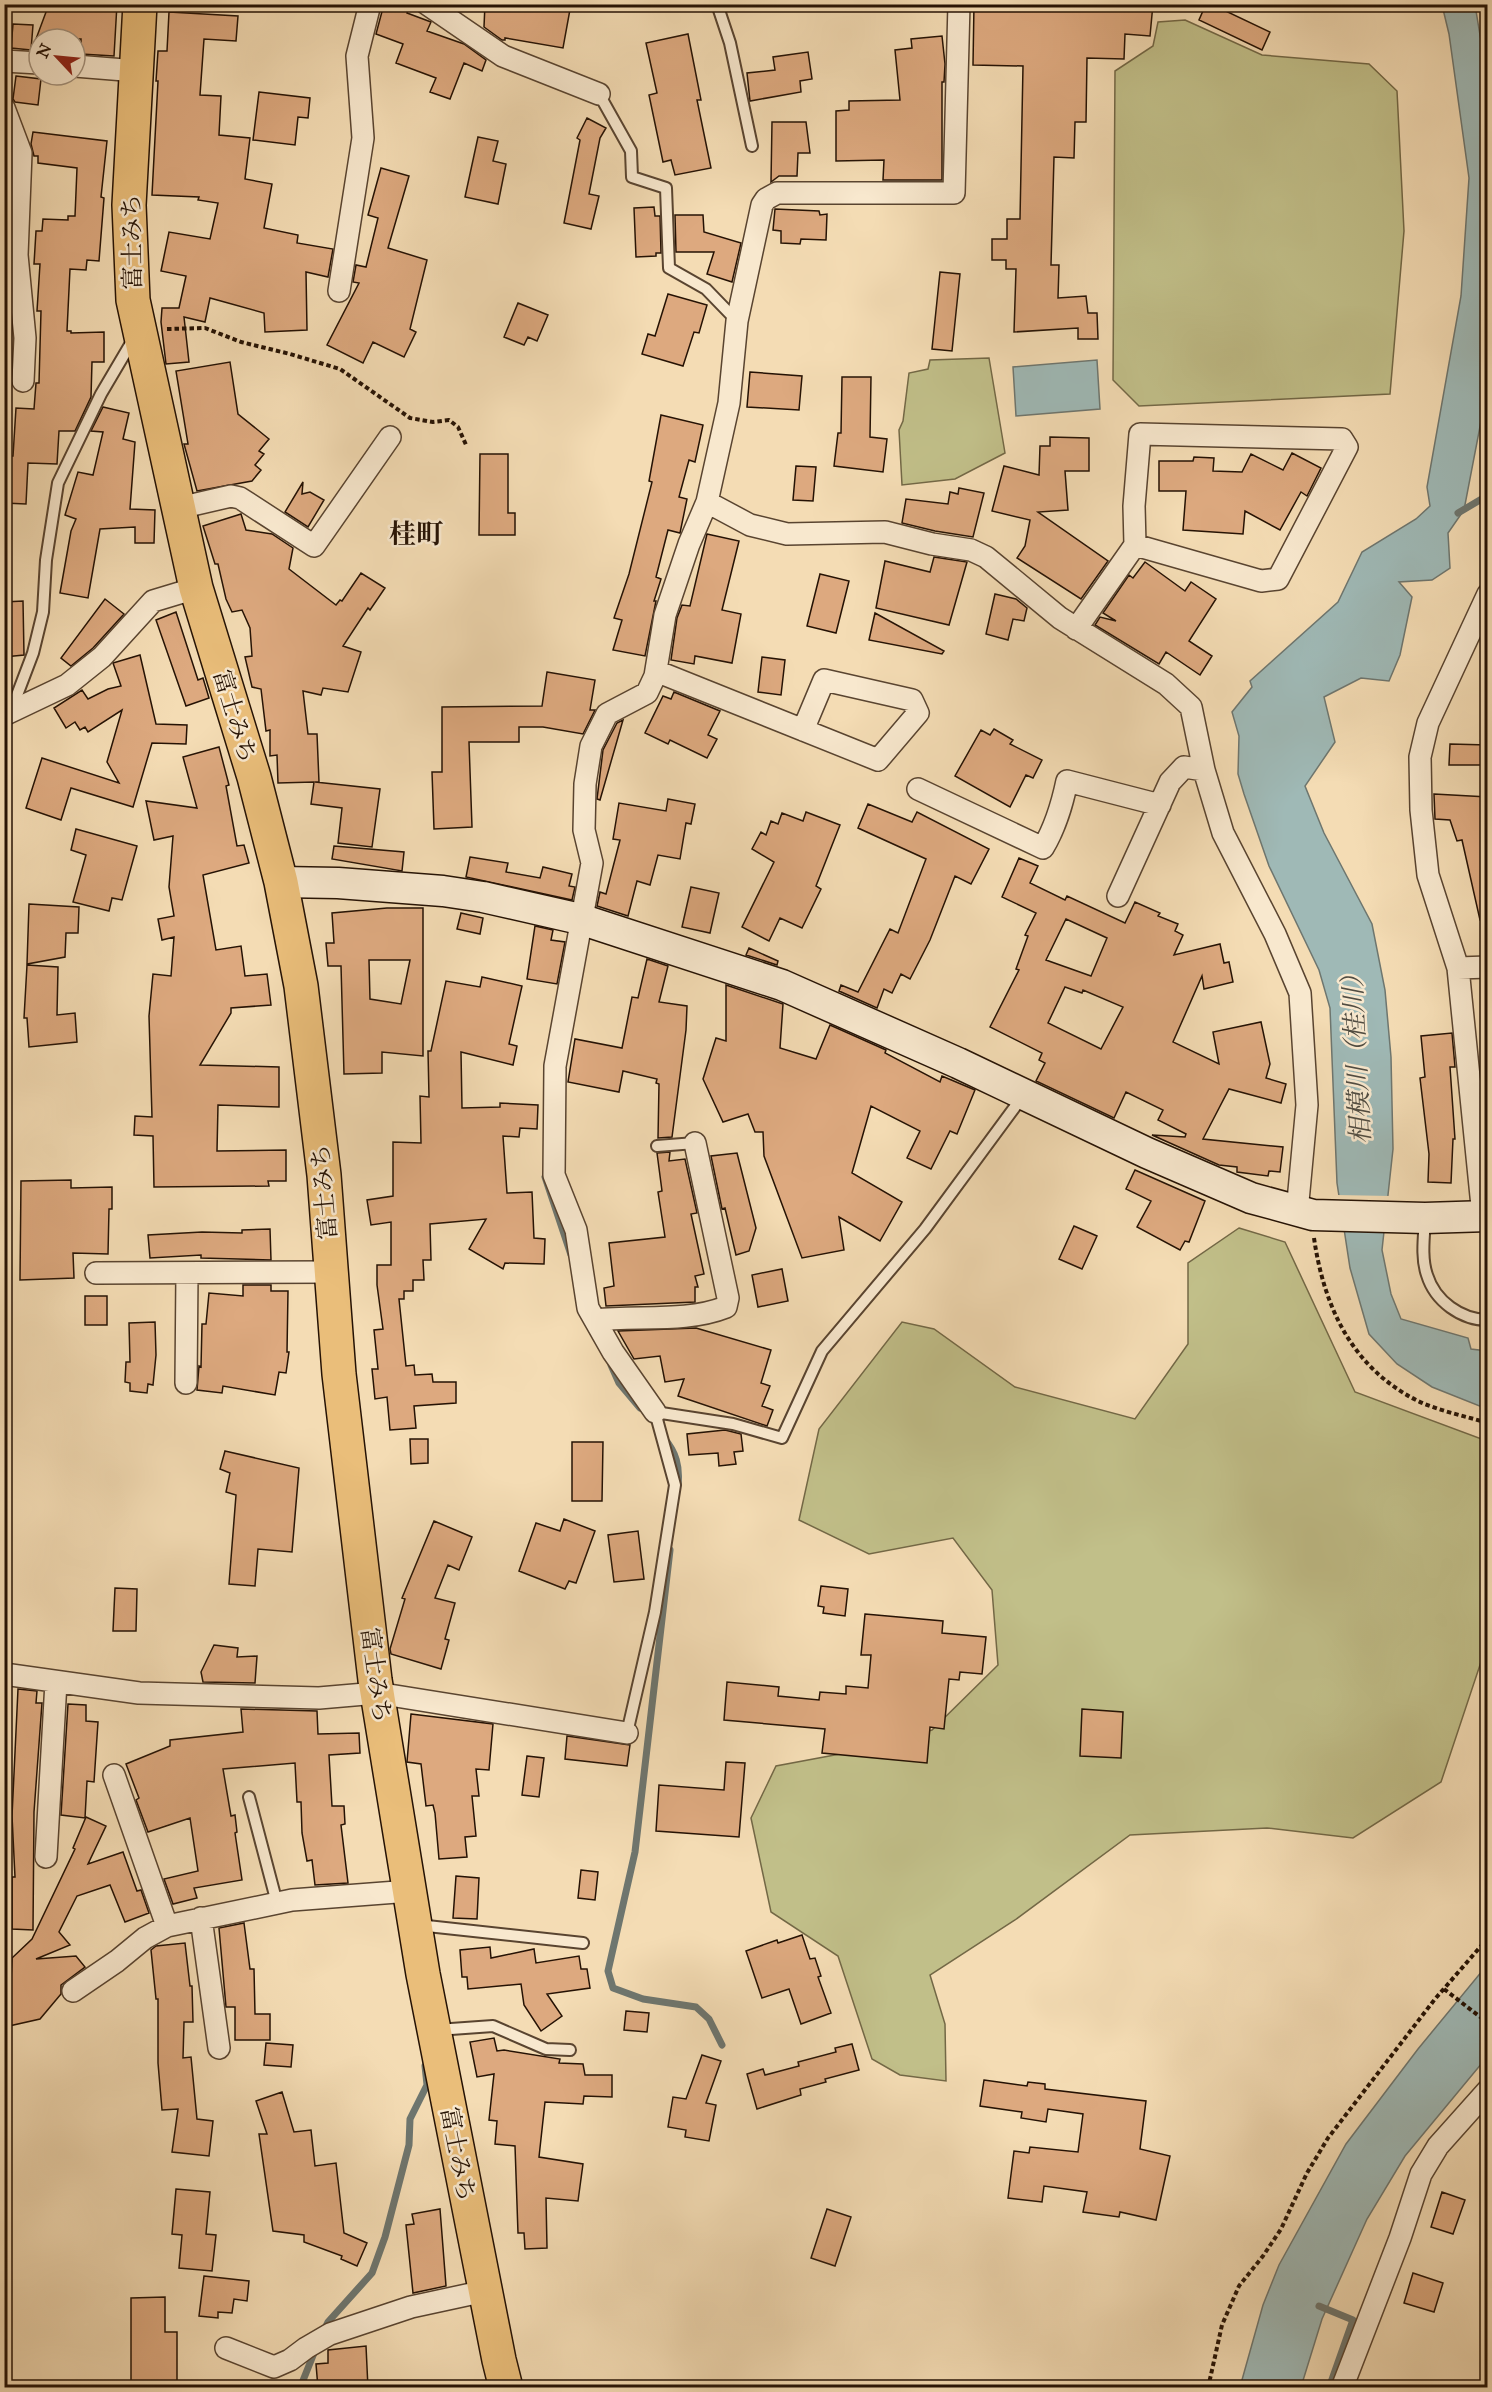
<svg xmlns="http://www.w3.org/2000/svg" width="1492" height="2392" font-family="'IM FELL Great Primer','Noto Serif JP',serif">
<rect width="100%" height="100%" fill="#f4dcb4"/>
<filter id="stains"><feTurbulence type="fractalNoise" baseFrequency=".00333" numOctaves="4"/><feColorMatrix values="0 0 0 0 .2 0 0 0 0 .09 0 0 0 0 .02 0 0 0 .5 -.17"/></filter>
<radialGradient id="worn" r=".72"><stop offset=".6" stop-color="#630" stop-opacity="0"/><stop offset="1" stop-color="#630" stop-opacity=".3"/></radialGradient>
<path fill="#c1bf89" stroke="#736846" stroke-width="1.5" d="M1185,20L1262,55L1369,64L1397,91L1404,231L1390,394L1139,406L1113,380L1115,71L1153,46L1158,22Z
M989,358L1005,453L955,479L902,485L899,430L903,421L909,373L928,369L930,360Z
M1239,1228L1285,1242L1355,1392L1487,1441V1644L1441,1782L1353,1838L1267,1828L1130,1835L1015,1920L930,1975L945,2024L946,2081L900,2075L872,2059L838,1956L771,1912L751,1818L776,1766L840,1754L932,1730L998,1665L992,1590L953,1538L869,1554L799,1520L819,1429L902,1322L934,1329L1015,1387L1135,1419L1188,1344V1263Z"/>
<path fill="#9fb9b6" stroke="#6e766f" stroke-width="1.5" d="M1442,5H1475L1488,83V385L1464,510L1448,533L1450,568L1432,580L1399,582L1412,597L1400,655L1389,681L1361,678L1324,697L1335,742L1305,786L1324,833L1372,924L1385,990L1391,1057L1393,1149L1382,1250L1391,1294L1401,1319L1468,1338L1471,1349L1487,1351V1409L1432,1387L1397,1364L1369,1334L1350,1268L1337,1183L1330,1008L1319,970L1269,866L1244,794L1238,774L1239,736L1232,712L1252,687L1250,681L1338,602L1362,552L1416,519L1430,506L1427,487L1461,296L1469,178L1449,34Z
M1097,360L1100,409L1016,416L1013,367Z
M1487,1965V2057L1405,2156L1367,2219L1322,2319L1301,2387H1240L1263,2305L1279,2265L1346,2144L1418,2049Z"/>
<path fill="#f4dcb4" d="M1336,1195L1391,1196L1387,1231L1341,1230Z"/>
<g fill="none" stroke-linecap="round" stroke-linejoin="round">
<path stroke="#6e766f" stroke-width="7" d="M1458,513L1485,497L1488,480
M545,1177L571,1255
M611,1365L619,1383L640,1408
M664,1438C676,1452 680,1466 678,1485
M670,1550L635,1852L608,1971L613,1988L643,1999L696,2007L709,2019L722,2045
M1319,2306L1353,2320L1329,2388
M324,2330L328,2322L372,2273L385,2237L409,2145L410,2119L427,2085L425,2066
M300,2388L316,2348"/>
</g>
<path fill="#dda97f" stroke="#251204" stroke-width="1.5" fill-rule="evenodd" d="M49,4H117L114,56L81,54V39H36Z
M384,4H410L407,13L431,22L427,31L464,44L486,60L482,71L464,63L450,99L430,92L436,78L396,63L403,44L376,34Z
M485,4L525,6V4H571L563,48L505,38V40H502L484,27Z
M974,4H1153L1150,36L1125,34L1124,59L1087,58L1086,122H1075L1074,158L1054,157L1051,265H1059L1058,298L1086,296L1088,313H1097L1098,339H1078V328L1014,332L1016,269H1006V260H992V239H1007V219H1020L1023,66L973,65Z
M1206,4H1211L1270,32L1262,50L1199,20Z
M169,12L238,16L236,41L204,39L200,95L221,96L219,135L250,138L245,179L272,184L264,228L298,235L297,243L333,249L328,277L306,272L307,330L265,332L264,313L210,298L205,322L184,317L189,362L166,364L161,322L162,308H179L186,276L161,271L169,232L210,239L218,203L198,200L199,197L152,195L158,81H156L158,51H167Z
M13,24L33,25L31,50L11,48Z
M688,34L701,100H697L711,168L675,175L671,160L663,162L649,95L657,93L646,43Z
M942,36L945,64L944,82H942V180H883L884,160L836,161V111L849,110V101L900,100L895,50L912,48L911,39Z
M808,52L812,79L800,81L801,92L750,101L747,73L775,70L773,57Z
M16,76L41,79L38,105L15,102L13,99Z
M259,92L310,98L308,118L298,117L295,145L253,140Z
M587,118L606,128L600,138L589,194L599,196L591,229L564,223L580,140L577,138Z
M772,122H806L810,153H798L797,176H779L771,182Z
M33,132L107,141L101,197L104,198L99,261L87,260L86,270L70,269L67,331H71V333L104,332V362H92L91,397L75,431H59L57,464L28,463L26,504L4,503V456H13L16,408L34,409L36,383H39L41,311H37L40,264H34L36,231H42L43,219L68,220V216H75L77,168L38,163V156H34L31,144Z
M478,137L498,141L493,161L506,164L498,204L465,197Z
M381,168L409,176L388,248L427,260L410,329L416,332L404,357L373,342L363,363L327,345L359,283L353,282L356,265L366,267L378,218L368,215Z
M654,207L655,216H660L661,253H656V256L636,257L634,208Z
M775,209L819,211L820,215L827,214L826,240L801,239L800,244L781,243V231L773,230Z
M675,215H703L704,232L741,243L732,282L707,274L714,252H676Z
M940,272L960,274L952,351L932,349Z
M668,294L707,305L699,333L694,332L683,366L642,354L648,334L655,336Z
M518,303L548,315L537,341L528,337L524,345L504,337Z
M230,362L238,414L269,439L259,451L264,454L255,465L261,470L252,481L197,491L184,444H188L176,371Z
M750,372L802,376L799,410L747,407Z
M842,377H871L870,437L887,439L883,472L834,466L838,433H841Z
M103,407L129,413L123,439L135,442L130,509L155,510L154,543H135V527L100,529L88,598L60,593L71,531L76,519L65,515L78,472L93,475L103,432L91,431Z
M661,415L703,425L695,462L689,460L679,497L687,499L680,533L668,530L656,577L661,579L654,601H656L645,656L613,650L622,620L614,618L629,574L652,482L649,481Z
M1050,437L1089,438V471H1065L1068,510L1038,512L1108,561L1081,599L1017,558L1025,546L1030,520L992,511L1004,466L1039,475L1040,446H1050Z
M1292,453L1321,468L1307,496L1301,492L1280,530L1245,511L1243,534L1183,530L1186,491H1159V461H1193L1194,457L1214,458L1213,471L1242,472L1251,454L1283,470Z
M480,454H508V513H515V535H479Z
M796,466L816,467L813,501L793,500Z
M303,482L302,494L310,492L324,500L308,527L285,512Z
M959,488L984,493L973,537L935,531L902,523L906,499L948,504L950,492L958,494Z
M241,514L246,530L272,534L293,548L289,569L336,605L340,600L342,601L361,573L385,588L370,610L368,608L343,646L361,652L348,692L323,688L321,695L303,691L308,734H317L319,782H315L380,789L372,847L338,843L342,808L311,804L314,782L278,783L277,755L270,756V730L266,731L261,689L252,687L245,657L252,656L250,628L242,610L232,612L226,599L218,564H215L203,526Z
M707,534L739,541L722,610L741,614L732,663L695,656L694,664L671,660L677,618L682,605L690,606Z
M934,557L967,562L949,625L876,608L885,561L930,572Z
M1145,562L1185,591L1191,582L1216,599L1189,641L1212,656L1200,675L1166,652L1159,664L1095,625L1100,617L1116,621L1103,613L1129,575L1133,578Z
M820,574L849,581L836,633L807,626Z
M995,594L1016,599L1027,608L1024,621L1013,619L1008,640L986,634Z
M105,599L124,614L93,648L71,666L61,658Z
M23,601L24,655L4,657V602Z
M176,612L198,680L203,678L209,698L186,706L156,620Z
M875,613L944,651L942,654L869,640Z
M140,655L156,724L187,725L186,744L152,743L133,807L71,788L61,820L26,808L42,758L119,783L107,762L122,710L88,732L85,727L80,730L75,722L66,728L54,708L82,690L88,699L108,689L121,686L113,663Z
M762,657L785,660L781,695L758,692Z
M547,672L595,680L590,710H595L583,734L543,727H519V742H469L472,827L434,829L432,772H442V707L542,706Z
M674,692L720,711L708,735L717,739L707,758L670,740L668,744L645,733L663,696L671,699Z
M623,720L600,800L597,799L603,750L617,723Z
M994,729L1013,740L1010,744L1042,760L1033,778L1026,775L1010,807L955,776L981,730L990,735Z
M1450,744L1488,745V765H1449Z
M219,747L229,785L226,786L237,846L244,845L249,863L203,875L216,950L241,946L245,976L267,974L271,1005L231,1008V1013L200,1065L279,1067V1107L218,1105L217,1151L286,1150V1181H268L269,1186L154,1187L153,1136L134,1135L135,1116L152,1117L149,1016L153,974L171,976L174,937L162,940L158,919L174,916L169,887L173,836L154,840L146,801L197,808L183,757Z
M1434,794L1488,797V919L1480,920L1462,840L1457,841L1450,820L1435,819Z
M668,799L695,804L691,824L686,823L680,859L658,855L650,885L637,881L628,916L597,906L600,892L606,894L620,840L613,839L619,803L666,811Z
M868,804L912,822L917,812L989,849L971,884L955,876L930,940L910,979L901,974L892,993L884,989L877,1008L839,991L841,985L858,992L890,929L898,933L926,859L858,828Z
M806,812L840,825L816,886L821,889L802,928L780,918L769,941L742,927L774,862L752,849L761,832L766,835L771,821L778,824L782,813L803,821Z
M76,829L137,846L122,900L112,898L109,911L73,902L86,855L71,850Z
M334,846L404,852L402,871L332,859Z
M470,857L508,863L506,872L540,878L543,867L572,874L569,886L575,887L572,900L466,877Z
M1019,858L1038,866L1030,883L1065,900L1067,896L1125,923L1135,902L1160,913L1158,916L1178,924L1175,931L1183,935L1174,955L1220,944L1224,963L1229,962L1233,982L1204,989L1202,976L1173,1042L1219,1064L1213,1032L1261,1022L1270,1064L1266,1078L1286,1084L1281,1103L1229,1089L1203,1139L1283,1147L1280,1172L1269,1171L1268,1176L1237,1172V1167L1219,1165L1152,1135L1185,1137L1186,1134L1158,1120L1163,1110L1126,1092L1114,1118L1036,1081L1045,1063L1039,1060L1042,1053L990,1027L1019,970L1016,969L1028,936L1025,935L1036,913L1002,897ZM1066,919L1107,938L1091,976L1046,960ZM1065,987L1082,993L1083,990L1123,1007L1101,1049L1048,1023Z
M691,887L719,893L710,933L682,927Z
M29,904L79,907L78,933H66L65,957L27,964Z
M387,908H423V1056L382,1052V1073L344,1074L341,966H328L326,943H334L332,913ZM369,960H410L401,1004L370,999Z
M461,913L483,918L480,934L457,929Z
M535,926L553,930L551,940L565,942L557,984L527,979Z
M749,948L778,961L777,965L746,955Z
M647,959L668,966L659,1002L687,1006L686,1030L672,1137L658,1138L659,1084L656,1083L657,1079L623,1071L619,1092L568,1082L575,1039L622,1048L632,997L638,998Z
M27,965L58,967L57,1015L75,1013L77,1042L29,1047L27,1018H24Z
M482,977L522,986L509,1044L517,1046L513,1065L461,1052L462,1108L500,1107V1103L538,1105L537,1129L520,1128L519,1137L503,1136L507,1193L532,1192L534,1238L545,1239L544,1264L505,1263L503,1269L469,1249L486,1219L430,1224L431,1260H423L424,1280H413V1291H404V1299H399L406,1366L414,1365L415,1375L432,1374L433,1382H456V1403L414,1406L416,1428L390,1430L387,1397L375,1399L372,1369H378L374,1330L383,1329L377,1285V1265H391V1222L371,1225L367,1200L393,1196V1142L421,1143L420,1096L429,1097L428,1051H431L446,981L480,987Z
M726,985L783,1004L780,1048L816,1059L830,1025L886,1050L885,1053L940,1082L942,1076L975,1090L957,1134L950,1131L931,1169L907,1158L920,1131L871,1106L852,1173L902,1202L880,1241L839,1217L844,1250L802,1258L764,1156L763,1132H755L748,1114L723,1122L703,1079L716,1038L726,1041Z
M1452,1033L1455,1067H1450L1455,1139H1453L1451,1183L1428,1182L1429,1154L1420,1078L1425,1077L1421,1036Z
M670,1152L669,1161L685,1159L697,1213L691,1214L704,1274L695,1276L698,1287H695V1302L606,1306L604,1288L614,1286L609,1243L665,1237L658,1192L662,1191L657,1153Z
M737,1153L756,1228L749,1251L736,1255L725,1208L722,1209L711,1156Z
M1135,1170L1205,1201L1189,1242L1185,1241L1180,1250L1137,1227L1151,1201L1126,1189Z
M71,1180V1188L112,1187V1209H109L108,1254L73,1253L74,1278L20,1280L21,1181Z
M1074,1226L1097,1236L1082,1269L1059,1259Z
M270,1229L271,1260L201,1258V1255L150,1258L148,1235L202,1232L242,1233V1230Z
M782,1269L788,1301L758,1307L752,1275Z
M243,1285H271V1291H288L287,1352H289L286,1373L279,1372L275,1395L223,1386L222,1393L197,1390L199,1366L201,1367L202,1324H206L209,1293L243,1296Z
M85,1296H107V1325H85Z
M155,1322L156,1355L153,1385L148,1384L147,1393L130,1391V1383L125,1382L126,1362H130L129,1323Z
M696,1328L771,1350L761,1383L770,1386L762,1406L773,1410L767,1426L678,1396L684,1379L665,1382L660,1356L634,1359L618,1331Z
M725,1430L741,1434L743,1451L734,1452L736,1464L719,1466L718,1453L689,1455L687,1434Z
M410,1439H428V1463L411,1464Z
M572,1442H603L602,1501H572Z
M225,1451L299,1468L292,1552L258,1549L255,1586L229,1584L236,1495L226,1492L230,1473L220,1469Z
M564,1519L595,1531L576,1583L569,1581L565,1589L519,1571L536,1523L560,1531Z
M434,1521L472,1537L459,1570L448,1565L435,1598L455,1603L445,1639L449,1640L441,1669L391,1654L390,1649L405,1599L402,1598Z
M638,1531L644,1579L614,1582L608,1535Z
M821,1586L848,1589L845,1616L823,1613L824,1607L818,1606Z
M115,1588L137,1589L136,1631H113Z
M865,1614L943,1621L942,1633L986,1637L982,1674L960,1672L959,1680L949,1679L944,1729L930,1727L927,1763L822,1753L825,1729L724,1720L727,1682L779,1687L778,1696L819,1700L820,1692L846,1694V1686L868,1688L871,1655H861Z
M214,1645L238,1648L237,1657L257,1656L255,1683L203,1682L201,1672Z
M18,1689L37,1691L36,1703H42L34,1812L33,1930L12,1929V1877H15L12,1816Z
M68,1704L86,1705V1721L98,1722L94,1782L87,1781L85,1818L61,1815Z
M241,1709L317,1711L318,1734L359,1733L360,1753L329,1755L332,1806H344L345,1824L341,1825L348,1883L315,1885L312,1860L307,1861L302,1833L301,1802H297L295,1763L223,1769L231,1816L235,1815L237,1832L235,1833L242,1880L194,1888L197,1898L173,1904L164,1879L198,1871L190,1818L148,1832L136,1800L139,1798L126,1764L170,1746V1740L243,1732Z
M1082,1709L1123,1712L1121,1758L1080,1756Z
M411,1714L493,1724L489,1770L476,1769L479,1796H472L476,1836L465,1837L467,1857L439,1859L435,1813L433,1805L426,1806L421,1764L407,1762Z
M567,1736L630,1745L627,1766L565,1759Z
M527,1756L544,1758L539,1797L522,1795Z
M726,1762L745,1763L739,1837L656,1831L659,1785L724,1790Z
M86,1817L106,1826L88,1864L123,1852L137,1891L141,1890L149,1913L125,1922L110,1885L77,1896L59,1932L70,1945L36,1959L76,1956L85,1967L61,1985V1994L40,2019L9,2026L12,1958L32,1939L75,1849L73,1848Z
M581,1870L598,1872L595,1900L578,1898Z
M456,1876L479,1878L477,1919L453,1918Z
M244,1923L250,1969H254L255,2014H270V2040H235V2007H226L219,1928Z
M802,1935L810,1959L815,1958L821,1976L818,1977L831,2013L801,2024L789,1989L762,1998L746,1951L777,1940L778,1943Z
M185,1943L190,1986H192L193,2022H184L183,2058L191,2057L197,2119L213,2121L209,2156L172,2152L178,2109L162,2110L158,2063V1999H156L151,1950L156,1946Z
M490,1947L491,1958L534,1949L536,1963L579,1956L581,1969H587L590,1988L547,1994L562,2016L541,2031L524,2005L521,1984L468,1989L467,1977H462L460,1950Z
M626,2011L649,2013L647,2032L624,2030Z
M494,2038L497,2051L504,2050L560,2059L559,2063L583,2064L585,2075H612V2097L584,2096L583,2104L545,2102L539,2157L583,2164L578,2201L546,2198L547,2248L525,2249L524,2233H518L515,2146L495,2144L497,2121L489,2120L494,2074L477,2077L470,2042Z
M266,2043L293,2045L291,2067L264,2065Z
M852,2044L859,2070L825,2079L826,2082L800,2089L801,2095L757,2109L747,2074L763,2069L765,2075L799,2066L798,2062L836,2052L835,2048Z
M702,2055L721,2061L706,2103L716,2105L709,2141L685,2137L686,2130L668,2127L673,2097L686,2099Z
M984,2080L1027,2086L1028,2082L1045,2084V2089L1146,2101L1140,2149L1170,2156L1156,2220L1120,2212L1119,2217L1083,2212L1087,2192L1044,2186L1042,2202L1008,2198L1014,2151L1029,2153L1030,2147L1078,2152L1083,2114L1048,2109L1046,2122L1021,2118L1022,2112L980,2106Z
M282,2092L294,2132L311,2130L315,2166L336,2163L344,2233L367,2243L357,2266L341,2259L342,2256L304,2242V2235L273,2231L259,2134H267L256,2101Z
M176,2189L210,2192L206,2234L216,2235L212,2271L179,2268L182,2235L172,2234Z
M1442,2192L1465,2200L1453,2234L1431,2227Z
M440,2209L446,2286L413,2293L406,2225L414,2224L412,2214Z
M827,2209L851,2217L835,2266L811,2258Z
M1413,2273L1443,2283L1434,2312L1404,2303Z
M204,2276L249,2281L247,2301L234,2299L232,2313L218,2312V2318L199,2316Z
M165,2297V2332H177V2388H131V2298Z
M366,2346L368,2388H318L316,2364L328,2363V2350Z"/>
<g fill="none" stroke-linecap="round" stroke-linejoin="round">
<defs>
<path id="lane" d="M717,4L730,43L752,146
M599,94L631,151L632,177L666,188L669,268L706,289L737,321
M11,711L33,653L43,612L46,560L58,483L101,394L134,338
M657,1146L695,1143
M1425,1219C1424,1237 1421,1258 1427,1275C1435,1301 1461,1320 1488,1320
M627,1733L655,1612L675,1485L655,1412L733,1424L782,1438L822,1351L925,1229L1023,1096
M249,1797L277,1903
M418,1925L583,1943
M437,2030L493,2026L546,2049L570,2050"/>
<path id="street" d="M427,4L503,56L599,94
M4,61L39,63
M75,66L137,71
M4,108L21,153L17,255L25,338L23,381
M339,291L363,138L357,56L370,4
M707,502L750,525L787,534L885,532L932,544L971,550L986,557L1060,618L1166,684L1191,707L1204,770L1223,833L1275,934L1300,993L1307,1105L1297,1212
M179,508L231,496L240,498L314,546L390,437
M1076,629L1135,545L1134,506L1140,434L1342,439L1347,447L1278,579L1261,581L1135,545
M656,671L878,760L918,713L912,700L824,680L803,730
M4,715L67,685L102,657L153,601L196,588
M918,789L1043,848C1056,826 1062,805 1067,781L1160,805
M1118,896L1170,782L1184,767L1204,770
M1458,968L1488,967
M1483,1216L1458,968L1428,875L1421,810L1420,757L1428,723L1488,594
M96,1273L332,1272
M595,1320C637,1315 686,1323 726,1307L728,1298L695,1143
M186,1383L187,1273
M655,1412L613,1352L588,1308L576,1230L554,1175L555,1066L592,863L584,830L585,784L591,746L607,714L647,693L655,676L665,615L689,544L707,502L729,403L737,321L762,205L766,199L777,193H954L959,4
M4,1674L139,1693L319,1698L377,1693L627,1733
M114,1775L167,1926
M46,1857L56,1682
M201,1918L219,2048
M73,1991L117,1961L145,1938L167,1926L292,1900L410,1891
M226,2348L274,2367L290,2360L306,2348L330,2334L411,2307L485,2291
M1342,2388L1400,2238L1421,2174L1438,2146L1488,2090"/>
<path id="secondary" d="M281,882L338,883L443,891L483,897L580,919L782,985L958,1063L1147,1153L1251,1198L1313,1215L1425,1218L1488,1216"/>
<path id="highway" d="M140,4L129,205L133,300L196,588L254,777L281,882L301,986L324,1175L339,1374L375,1680L423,1974L499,2360L506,2388"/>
</defs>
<use href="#lane" stroke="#594430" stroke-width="14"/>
<use href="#street" stroke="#594430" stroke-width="24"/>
<use href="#secondary" stroke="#251204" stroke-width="33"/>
<use href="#highway" stroke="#251204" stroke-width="36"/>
<path stroke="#251204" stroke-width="4" stroke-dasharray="4.5 3" stroke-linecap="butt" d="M167,329L205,328L241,342L290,354L340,369L410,418L433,422L449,420L458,427L467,447
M1314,1238C1324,1307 1352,1368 1418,1401C1439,1411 1465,1416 1488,1423
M1444,1989L1488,2023
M1208,2388L1222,2325L1239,2286L1263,2256L1281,2229L1307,2173L1328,2138L1435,1999L1488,1938"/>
<use href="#lane" stroke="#f8e8ce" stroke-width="10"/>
<use href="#street" stroke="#f8e8ce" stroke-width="21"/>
<use href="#secondary" stroke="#f8e8ce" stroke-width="30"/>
<use href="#highway" stroke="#eabe7a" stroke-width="33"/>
</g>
<g text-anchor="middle" stroke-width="5" stroke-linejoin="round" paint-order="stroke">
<g font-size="24" fill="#251204" stroke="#f8e8ce">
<text transform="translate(132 242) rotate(-91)" y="8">富士みち</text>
<text transform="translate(235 716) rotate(73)" y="8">富士みち</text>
<text transform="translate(324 1192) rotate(-95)" y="8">富士みち</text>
<text transform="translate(376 1675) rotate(82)" y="8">富士みち</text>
<text transform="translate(458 2154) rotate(79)" y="8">富士みち</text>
</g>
<g font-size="26" font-style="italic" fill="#504c42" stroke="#f8e8ce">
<text transform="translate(1356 1053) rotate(-93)" y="9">相模川（桂川）</text>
</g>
<g font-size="27" font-weight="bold" fill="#251204" stroke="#f8e8ce">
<text x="416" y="543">桂町</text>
</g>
</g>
<rect width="1492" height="2392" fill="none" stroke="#f4dcb4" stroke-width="24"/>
<rect x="6" y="6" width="1480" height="2380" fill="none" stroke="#251204" stroke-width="3"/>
<rect x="12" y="12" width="1468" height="2368" fill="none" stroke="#251204" stroke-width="1.5"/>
<g transform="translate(57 57) rotate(296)"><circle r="28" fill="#f8e8ce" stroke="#a4927d" stroke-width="1.5"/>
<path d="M0-4.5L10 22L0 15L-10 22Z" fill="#8f2418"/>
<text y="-9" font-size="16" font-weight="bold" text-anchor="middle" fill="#251204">N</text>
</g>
<rect width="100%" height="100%" filter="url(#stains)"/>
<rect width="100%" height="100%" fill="url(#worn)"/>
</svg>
